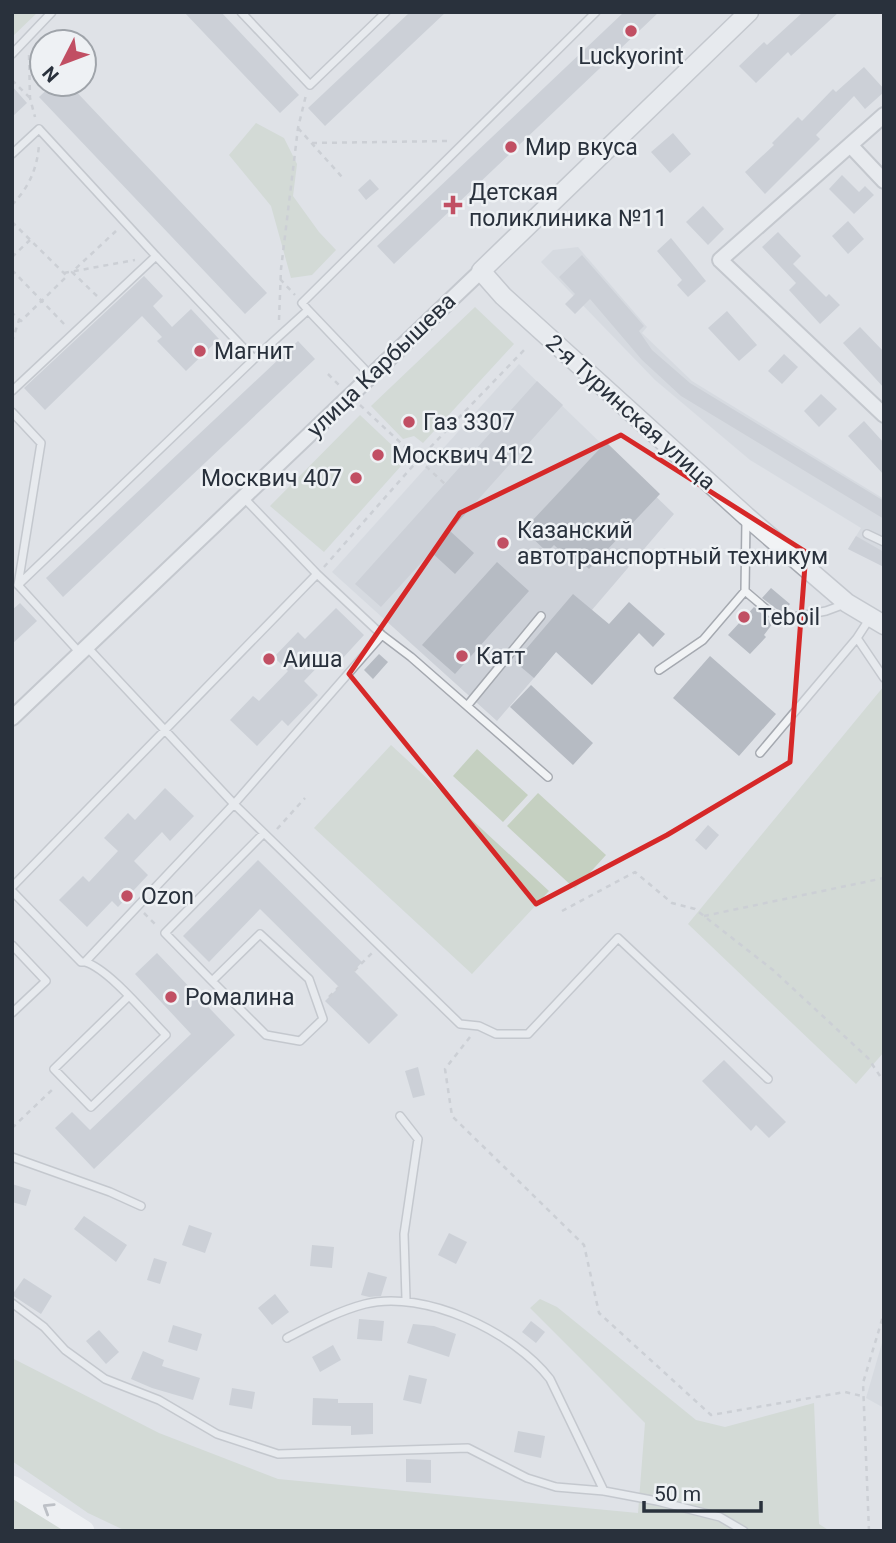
<svg xmlns="http://www.w3.org/2000/svg" width="896" height="1543" font-family="Roboto,sans-serif">
<rect width="100%" height="100%" fill="#dfe2e7"/>
<path fill="#cdd1d8" d="M578,247L647,327L642,333L692,381L884,499V567L848,549L861,528L750,460L655,380L541,262L553,250Z
M519,364L674,514L497,721L332,572Z
M884,1336V1408L866,1398Z"/>
<path fill="#c5d0c1" d="M12,12H38L12,37Z
M256,123L284,138L297,164L293,196L319,232L336,250L312,275L291,278L271,206L229,155Z
M475,307L514,344L423,443L414,436L403,439L371,406Z
M360,415L397,450L394,458L401,466L324,552L270,506Z
M884,686V1052L856,1084L688,924Z
M391,745L549,891L472,974L314,828Z
M477,749L528,795L503,822L453,776Z
M538,793L606,855L575,889L507,826Z
M540,1299L557,1307L696,1420L725,1427L814,1403L819,1524L830,1531H126L88,1513L12,1461V1358L159,1433L278,1479L638,1513L645,1423L530,1308Z
M12,1494L66,1531H12Z"/>
<path fill="#b6bbc3" d="M184,12H221L299,95L280,113Z
M410,12H446L325,126L308,108Z
M624,12H659L394,264L377,246Z
M803,12H839L791,56L788,52L756,83L739,66L764,42L767,45Z
M864,67L884,89V92L865,109L854,96L816,135L820,139L765,194L745,172L774,145L772,143L798,117L802,121L833,89L836,92Z
M53,84H69L267,293L245,314L39,97Z
M12,86L27,103L12,117Z
M673,133L691,154L670,173L651,152Z
M842,175L859,192L865,186L874,195L854,214L829,189Z
M370,179L379,189L366,200L358,190Z
M703,206L724,229L708,245L686,222Z
M848,221L864,239L848,254L832,236Z
M778,232L801,256L793,264L826,297L829,294L840,305L820,324L789,290L796,283L762,247Z
M671,238L706,281L688,297L677,285L682,280L657,251Z
M582,255L644,326L639,331L652,350L690,383L884,501V519L681,396L642,360L590,299L575,314L565,304L575,294L559,277Z
M144,276L163,296L153,306L172,327L191,309L219,339L186,371L157,341L162,337L142,316L45,410L24,388Z
M727,311L757,345L739,361L708,328Z
M860,327L884,352V388L843,343Z
M298,341L315,359L63,597L46,578Z
M784,354L798,367L782,384L768,371Z
M537,381L563,405L450,531L474,553L455,574L431,552L381,607L355,584Z
M821,394L837,409L819,427L804,411Z
M864,421L884,443V475L848,436Z
M606,442L660,494L589,569L573,554L569,559L554,545L547,552L525,531L532,523L531,522Z
M856,536L884,552V567L848,549Z
M497,562L529,591L455,674L422,645Z
M771,588L790,604L782,613L762,598Z
M573,594L609,624L629,602L665,634L653,647L639,633L592,685L556,652L534,678L515,662Z
M20,603L37,621L12,644V610Z
M754,607L773,623L764,635L766,637L750,654L728,635Z
M336,608L364,635L341,660L332,652L304,681L318,695L288,726L282,720L257,746L230,720L253,696L259,701L288,671L274,657L298,632L305,639Z
M379,654L388,662L373,679L364,670Z
M710,656L776,714L739,756L673,698Z
M531,685L593,743L573,765L510,707Z
M165,788L194,816L170,841L162,832L134,861L148,875L118,907L112,901L87,927L59,900L83,876L89,882L118,851L104,838L128,813L135,820Z
M708,825L719,835L706,850L695,840Z
M258,860L362,962L354,971L398,1015L369,1044L325,1001L339,987L260,909L209,962L183,936Z
M157,953L235,1035L94,1169L55,1128L72,1112L90,1130L191,1034L135,974Z
M724,1060L786,1122L769,1138L756,1125L751,1131L702,1081Z
M418,1067L425,1095L413,1098L405,1071Z
M12,1184L31,1190L26,1206L12,1202Z
M84,1216L127,1245L116,1262L74,1229Z
M189,1225L212,1233L205,1253L182,1245Z
M449,1233L467,1242L456,1264L438,1255Z
M312,1245L334,1247L332,1268L310,1266Z
M154,1258L167,1262L160,1284L147,1280Z
M368,1272L387,1277L381,1296L369,1297L361,1295Z
M24,1278L52,1296L41,1314L12,1295Z
M275,1294L289,1312L272,1325L258,1308Z
M359,1319L384,1321L382,1341L357,1339Z
M531,1321L545,1332L536,1343L522,1332Z
M413,1324L434,1326L456,1334L449,1357L407,1343Z
M173,1325L202,1334L197,1351L168,1342Z
M99,1330L119,1352L106,1364L86,1341Z
M333,1345L341,1360L320,1372L312,1357Z
M143,1351L164,1360L162,1366L200,1378L193,1400L152,1388L131,1379Z
M409,1375L427,1379L421,1404L403,1400Z
M232,1388L255,1392L252,1409L229,1405Z
M313,1398L338,1399V1403H373V1434L351,1435V1426L312,1425Z
M518,1431L545,1436L541,1458L514,1452Z
M406,1459L431,1460V1483L406,1482Z"/>
<g fill="none" stroke-linecap="round" stroke-linejoin="round">
<defs>
<path id="service" d="M241,12L310,85L386,12
M12,54L52,12
M12,154L39,129L156,256L12,391
M156,256L254,359
M308,310L302,303L596,12
M12,412L41,443L18,585L80,653
M244,498L317,574L382,635L411,657L548,777
M746,520L745,591L779,620L826,611L845,604
M867,534L884,542
M18,585L254,359L308,310L370,375
M870,618L857,638L884,678
M87,647L234,804L460,1024L479,1026L496,1034H528L618,938L768,1079
M659,670L703,640L745,591
M467,706L541,616
M760,753L857,638
M12,887L317,574
M12,891L81,962H85L234,804L382,635
M12,945L46,981L12,1013
M85,962C109,969 147,1016 166,1035L91,1107L54,1069L128,997
M212,981L266,1035L300,1041L323,1019L309,979L260,934L212,981L165,933L263,834
M400,1116L418,1139L404,1234L406,1299
M12,1157L110,1192L141,1206
M12,1303L44,1327L65,1350L105,1379L159,1400L217,1434L278,1454L468,1448L527,1478L556,1487L604,1491L657,1501L720,1517L744,1531
M287,1338C312,1325 338,1311 365,1304C424,1289 514,1332 550,1379L604,1491"/>
<path id="minor" d="M884,115L720,260L884,415
M851,146L884,181
M12,718L481,271"/>
<path id="tertiary" d="M749,12L481,271L503,296L746,516L847,603L884,625"/>
</defs>
<use href="#service" stroke="#a5a9b0" stroke-width="10"/>
<use href="#minor" stroke="#a5a9b0" stroke-width="18"/>
<use href="#tertiary" stroke="#a5a9b0" stroke-width="21"/>
<path stroke="#b5b9be" stroke-width="2.5" stroke-dasharray="5 5" stroke-linecap="butt" d="M29,55L30,98L35,117
M12,80L30,98
M298,128L342,177
M312,143L450,141
M12,205C29,187 37,169 39,145
M12,222L67,276L21,321L12,313
M12,257L30,240
M12,270L65,325
M64,273L135,260
M280,279L295,295
M97,296L72,272L116,231
M279,320L281,269L298,128L306,95
M12,342L19,320
M328,374L340,386
M360,405L445,484
M324,567L418,460L527,347
M277,829L305,798
M562,911L635,872L672,903L695,909L773,970L868,1058L884,1082
M144,913L157,926
M704,916L884,878
M354,971L372,953
M329,997L339,987
M470,1037L445,1069L452,1116L584,1245L599,1313L711,1415L845,1392L862,1396
M12,1128L55,1087
M869,1531L863,1383L884,1313"/>
<use href="#service" stroke="#f1f3f5" stroke-width="7"/>
<use href="#minor" stroke="#f1f3f5" stroke-width="14"/>
<use href="#tertiary" stroke="#f1f3f5" stroke-width="18"/>
<path stroke="#fff" stroke-width="21" d="M12,1486L84,1531"/>
</g>
<defs><path id="oneway-chevron" d="M-2-3.5L2.5 0L-2 3.5" fill="none" stroke-width="1.6" stroke-linecap="round" stroke-linejoin="round" transform="scale(1.75)"/></defs>
<use stroke="#94989e" href="#oneway-chevron" transform="translate(48 1508) rotate(-148)"/>
<path d="M0 0H896V1543H0ZM621,435L806,552L790,762L667,835L536,904L349,674L460,513Z" fill="#dfe2e7" fill-opacity=".55" fill-rule="evenodd"/>
<path fill="none" stroke="#d62828" stroke-width="5" stroke-linejoin="round" d="M621,435L806,552L790,762L667,835L536,904L349,674L460,513Z"/>
<g fill="#c14f63" stroke="#eef1f4" stroke-width="2.5">
<circle cx="631" cy="31" r="7"/>
<circle cx="511" cy="147" r="7"/>
<path d="M449.5 194.5h7v7h7v7h-7v7h-7v-7h-7v-7h7z"/>
<circle cx="200" cy="351" r="7"/>
<circle cx="409" cy="422" r="7"/>
<circle cx="378" cy="455" r="7"/>
<circle cx="356" cy="478" r="7"/>
<circle cx="503" cy="543" r="7"/>
<circle cx="744" cy="617" r="7"/>
<circle cx="462" cy="656" r="7"/>
<circle cx="269" cy="659" r="7"/>
<circle cx="127" cy="896" r="7"/>
<circle cx="171" cy="997" r="7"/>
</g>
<g text-anchor="middle" stroke-width="5" stroke-linejoin="round" paint-order="stroke">
<g font-size="23" fill="#29313c" stroke="#eef1f4" text-anchor="start">
<text x="631" y="64" text-anchor="middle">Luckyorint</text>
<text x="525" y="155">Мир вкуса</text>
<text x="469" y="200">Детская<tspan x="469" dy="26">поликлиника №11</tspan></text>
<text x="214" y="359">Магнит</text>
<text x="423" y="430">Газ 3307</text>
<text x="392" y="463">Москвич 412</text>
<text x="342" y="486" text-anchor="end">Москвич 407</text>
<text x="517" y="538">Казанский<tspan x="517" dy="26">автотранспортный техникум</tspan></text>
<text x="758" y="625">Teboil</text>
<text x="476" y="664">Катт</text>
<text x="283" y="667">Аиша</text>
<text x="141" y="904">Ozon</text>
<text x="185" y="1005">Ромалина</text>
</g>
<g font-size="23" fill="#29313c" stroke="#eef1f4">
<text transform="translate(381 365) rotate(-44)" y="8">улица Карбышева</text>
<text transform="translate(631 412) rotate(42)" y="8">2-я Туринская улица</text>
</g>
</g>
<rect width="896" height="1543" fill="none" stroke="#29313c" stroke-width="28"/>
<g transform="translate(63 63) rotate(228)"><circle r="33" fill="#eef1f4" stroke="#9fa4aa" stroke-width="2"/>
<path d="M0-5L12 26L0 18L-12 26Z" fill="#c14f63"/>
<text y="-10" font-size="19" font-weight="bold" text-anchor="middle" fill="#29313c">N</text>
</g>
<path d="M644 1501v10h117v-10" fill="none" stroke="#29313c" stroke-width="3.5"/>
<text x="654" y="1501" font-size="21" fill="#29313c" stroke="#eef1f4" stroke-width="5" paint-order="stroke">50 m</text>
</svg>
